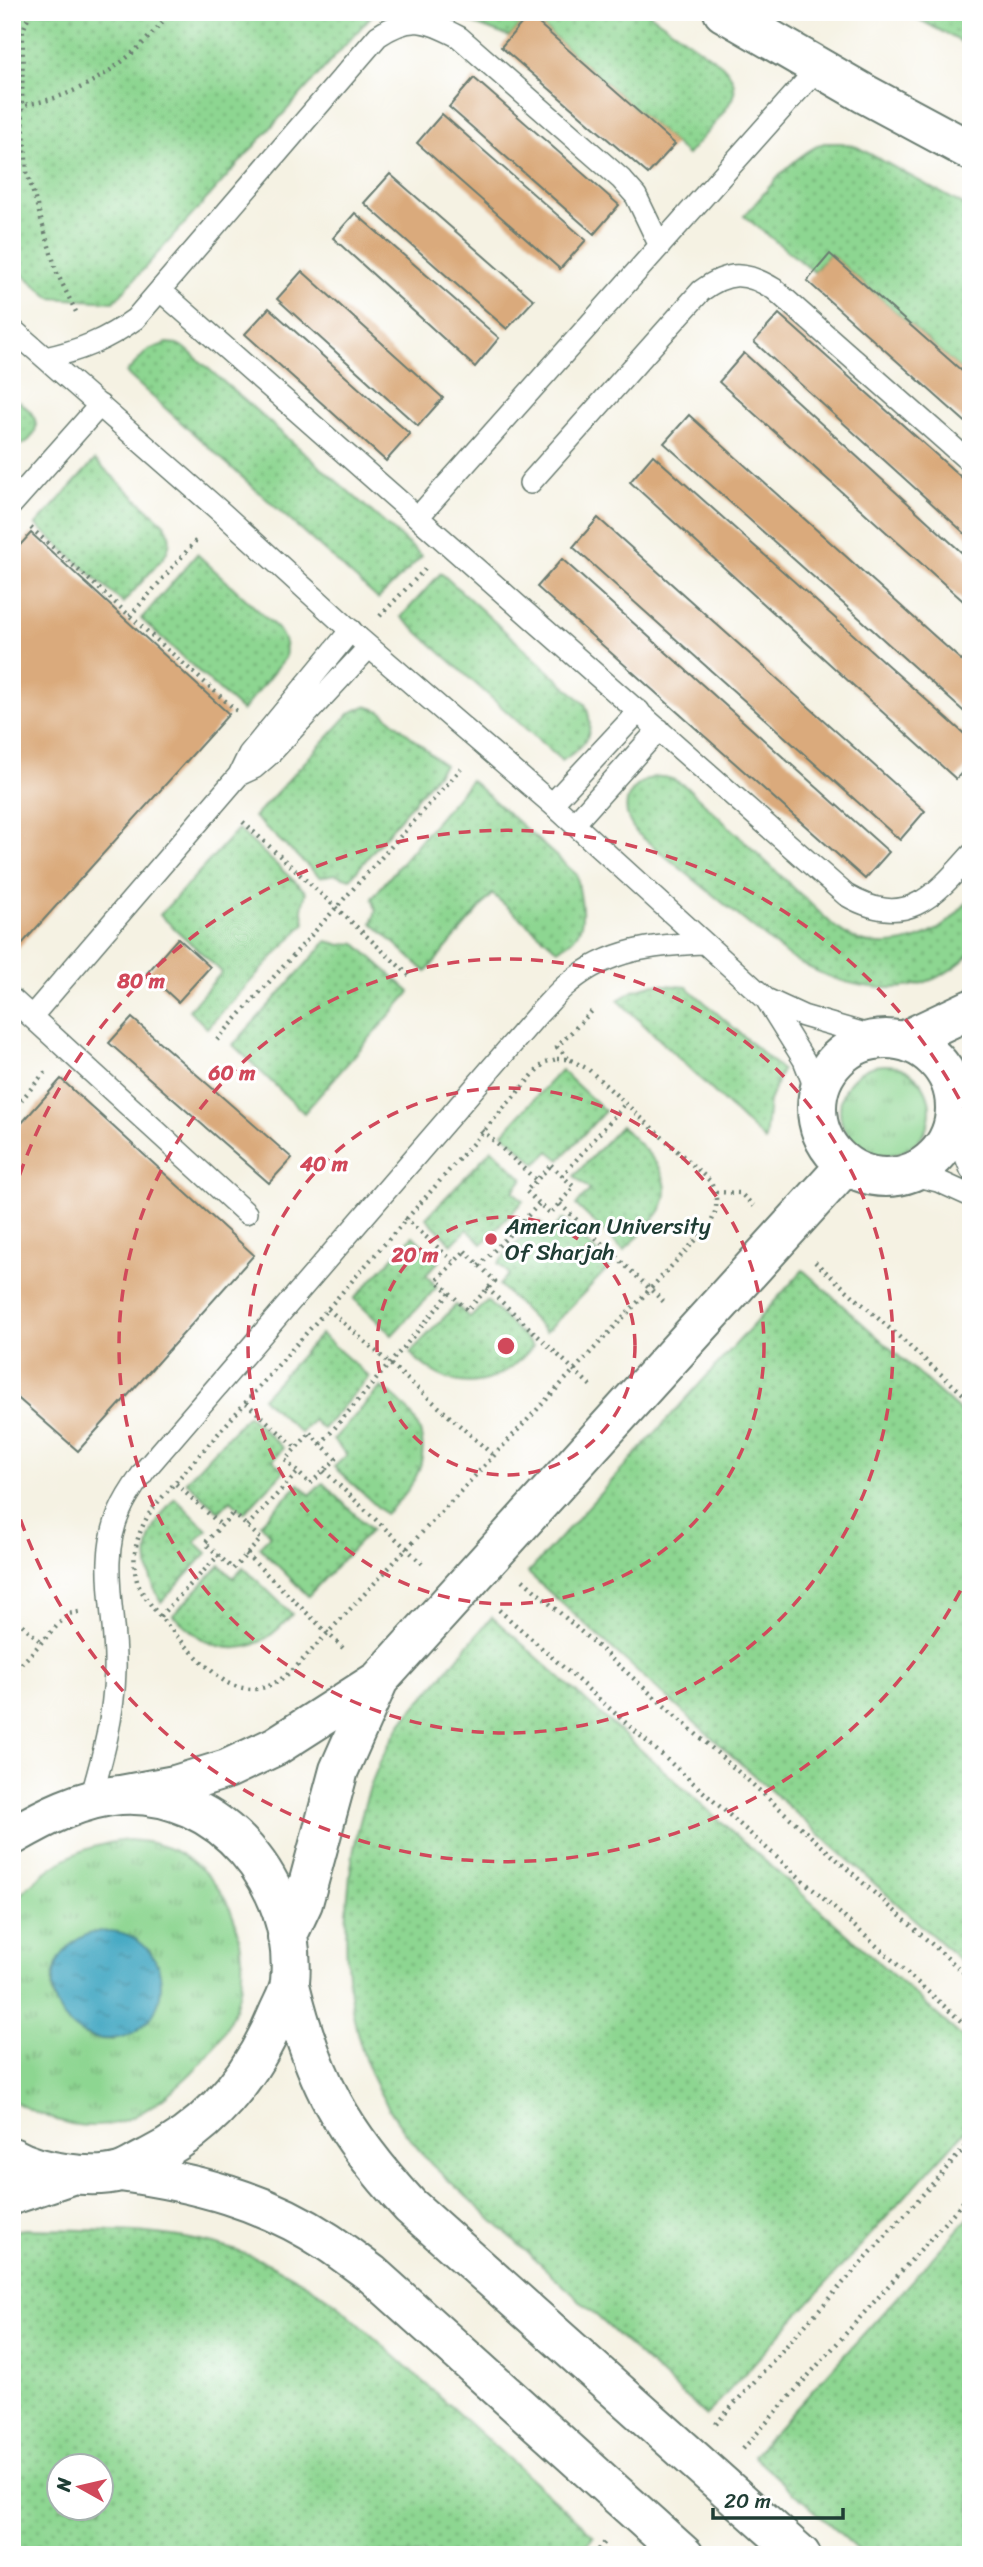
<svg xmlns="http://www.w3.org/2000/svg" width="983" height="2567" font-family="Sriracha,sans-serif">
<defs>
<pattern id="grass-tufts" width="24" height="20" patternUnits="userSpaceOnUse" patternTransform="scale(1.75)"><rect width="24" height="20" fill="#8dd691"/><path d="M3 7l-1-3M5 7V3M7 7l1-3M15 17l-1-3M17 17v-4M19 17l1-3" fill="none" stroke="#73af77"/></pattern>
<pattern id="park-dots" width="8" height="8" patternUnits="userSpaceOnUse" patternTransform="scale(1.75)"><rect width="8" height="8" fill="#8dd691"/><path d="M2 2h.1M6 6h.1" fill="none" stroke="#73af77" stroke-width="1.8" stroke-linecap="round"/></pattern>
<pattern id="water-ripples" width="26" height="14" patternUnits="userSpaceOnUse" patternTransform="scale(1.75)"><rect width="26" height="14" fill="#42a7c2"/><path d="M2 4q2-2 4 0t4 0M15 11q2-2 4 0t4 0" fill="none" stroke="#37899e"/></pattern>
</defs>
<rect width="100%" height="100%" fill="#fff"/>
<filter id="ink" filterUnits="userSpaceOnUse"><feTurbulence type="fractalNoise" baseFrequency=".0143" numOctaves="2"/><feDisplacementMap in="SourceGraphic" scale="14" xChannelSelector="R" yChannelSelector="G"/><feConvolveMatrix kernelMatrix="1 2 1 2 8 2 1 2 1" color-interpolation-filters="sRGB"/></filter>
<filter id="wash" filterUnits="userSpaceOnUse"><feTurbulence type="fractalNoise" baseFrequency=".00686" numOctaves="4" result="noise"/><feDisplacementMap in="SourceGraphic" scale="28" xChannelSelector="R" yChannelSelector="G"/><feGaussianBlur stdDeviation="1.57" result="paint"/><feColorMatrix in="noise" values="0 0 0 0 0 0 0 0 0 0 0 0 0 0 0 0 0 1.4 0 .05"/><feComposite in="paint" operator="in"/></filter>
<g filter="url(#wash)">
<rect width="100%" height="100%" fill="#f5f2e3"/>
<path fill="url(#grass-tufts)" stroke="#568a62" stroke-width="2" fill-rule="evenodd" d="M840 1110a45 45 0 1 1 90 0a45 45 0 1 1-90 0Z
M129,1840C138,1841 148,1841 156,1844C226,1863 259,1946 234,2011C224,2037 205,2061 184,2080C142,2119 103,2140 46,2116C34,2112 23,2107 12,2100V1903C47,1866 78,1845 129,1840ZM100,1931L114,2040C107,2039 99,2040 92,2038C80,2034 74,2028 67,2018C63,2013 56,2007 54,2000C45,1966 70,1940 100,1931Z"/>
<path fill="url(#park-dots)" stroke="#568a62" stroke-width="2" fill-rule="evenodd" d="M12,12H375L114,302L51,298L12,265Z
M442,12H647L721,64C729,72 736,81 734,93C731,108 698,142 687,155L529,15L510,37Z
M905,12H971V47Z
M824,143H841L857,147L971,209V379L830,254L814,272L744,216C768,190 791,156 824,143Z
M167,343L177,344L185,348L422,556L378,599L126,373L148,350Z
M19,401C23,405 29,409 32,414C43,429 29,447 12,446V408Z
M95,460L165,525C172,536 171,546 164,557L123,603L36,525Z
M197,554L278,629C285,639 287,646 285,658L242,711L141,619Z
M441,573L585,704C597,733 586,745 562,761L401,617Z
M365,706L381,711L444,765L350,879L335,874L320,877L254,817L350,713Z
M654,777C668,776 677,780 689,789L834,926C840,930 846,935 853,938C882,951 924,942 948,922C956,915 963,906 971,898V953C918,1007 845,991 788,956L637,833C618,810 625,787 654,777Z
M471,780L577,875C581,906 593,934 557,949L492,894L426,972L372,923L376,910L372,898Z
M238,829L306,892L302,908L305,923L207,1028L189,1010L222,972L160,915Z
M327,941L341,945L355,943L410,992L304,1113L233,1045Z
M655,984L687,987L782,1070L769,1101L765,1141L618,1000L635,990Z
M561,1070L605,1111L560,1160L549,1151L536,1164L503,1133Z
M621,1126C643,1148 683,1179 658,1214C648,1227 635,1239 624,1251L576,1205L590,1190L574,1176Z
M492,1149L523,1179L513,1191L523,1201L482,1244L467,1229L452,1244L426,1218Z
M563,1219L610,1266L546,1332L499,1285L509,1274L498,1263L539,1221L550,1232Z
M413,1236L439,1261L426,1275L437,1287L392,1335L354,1299Z
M803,1270L971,1421V1970L528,1573Z
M487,1301L533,1346C495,1391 453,1396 410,1353L456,1305L470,1318Z
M321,1334L369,1377L323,1429L313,1420L301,1433L262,1398Z
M381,1387C438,1424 434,1472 385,1514L334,1467L347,1455L333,1440Z
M248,1415L283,1448L273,1460L284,1471L244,1513L231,1500L219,1512L186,1481Z
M323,1483L371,1530L308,1596L259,1547L271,1535L260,1524L299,1484L310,1495Z
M175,1498L207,1530L195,1542L207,1553L161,1602C138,1562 145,1531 175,1498Z
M220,1565L233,1578L243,1567L292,1614C268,1643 241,1659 204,1640C193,1634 182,1623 173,1615Z
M492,1617L971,2045V2124L706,2416L432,2165C408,2138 387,2110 372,2077C329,1980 341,1815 399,1727C407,1714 420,1702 430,1690C451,1666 471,1641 492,1617Z
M971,2215V2555H864L753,2456Z
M25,2229C103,2231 185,2227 258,2259C286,2271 312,2287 337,2304L594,2536L578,2555H12V2231ZM60,2466H102V2508H60Z"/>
<path fill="url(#water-ripples)" stroke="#30727b" stroke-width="2" d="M53 1985a54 54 0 1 1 108 0a54 54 0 1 1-108 0Z"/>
<g id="blocks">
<path fill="#daaa7c" d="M529,15L675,144L648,174L501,47Z
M474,78L619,205L594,234L449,107Z
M442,114L586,240L560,269L417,143Z
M390,174L534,300L507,329L364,203Z
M355,213L499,338L475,367L333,238Z
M830,254L971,379V427L807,281Z
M302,271L443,398L418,426L277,299Z
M269,308L410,434L386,461L245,334Z
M779,314L971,486V539L754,342Z
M744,353L971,561V608L719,382Z
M689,415L971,669V718L664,443Z
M653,455L971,740V763L956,779L630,482Z
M598,518L925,811L900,840L573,547Z
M31,533L229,714L12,955V554Z
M562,559L889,852L865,879L537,587Z
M178,938L210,967L178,1002L147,973Z
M132,1018L292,1158L269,1183L109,1043Z
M61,1079L254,1255L78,1451L12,1393V1134Z"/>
</g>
</g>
<g filter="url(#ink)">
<use href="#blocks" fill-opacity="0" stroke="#6a7c71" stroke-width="2"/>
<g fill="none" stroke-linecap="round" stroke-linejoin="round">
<defs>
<path id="service" d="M161,291L846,895C905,929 932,899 971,855
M12,329L221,512L360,639L552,804L766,999L804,1060L817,1093
M45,358C79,351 106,340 135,319L378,36C411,14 426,20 459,37L621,179L636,196L660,246
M530,483L701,291C728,271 745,271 774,289L971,463
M12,504L100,405
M419,516L818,68
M239,775L254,768L269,755L369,647
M552,804L639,711
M574,824L659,729
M12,999L246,1213
M766,999L803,1016L879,1038
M32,1016L239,775L249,754L351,630
M953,1124L971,1170
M908,1174L938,1181L971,1196
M90,1801C103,1757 114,1716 115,1670C117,1617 97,1561 120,1511C126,1496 136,1483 145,1470L539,1013C549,1003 558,991 570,982C610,949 654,945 703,943"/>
<path id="tertiary" d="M723,12L865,94L971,151
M817 1108a69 69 0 1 1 138 0a69 69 0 1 1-138 0Z
M903,1041L971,1009
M121,1795L175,1785L227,1769L276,1746L379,1680L845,1166
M12,1836C45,1817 81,1798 120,1795C221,1789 299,1885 290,1982C289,1992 283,2002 279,2011C253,2075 211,2127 148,2158C139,2162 130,2169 120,2172C91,2180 38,2172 12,2157
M287,1937L303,1903L339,1770L379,1680
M290,1985C314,2082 342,2132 410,2206L801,2555
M120,2172C194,2182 265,2200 328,2242C343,2252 357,2263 372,2274L684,2555
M12,2195L71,2175"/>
</defs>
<use href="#service" stroke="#6a7c71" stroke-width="24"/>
<use href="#tertiary" stroke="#6a7c71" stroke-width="42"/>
<path stroke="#6a7c71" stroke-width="4.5" stroke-dasharray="2 5" stroke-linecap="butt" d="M30,12L23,31L22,105L27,172L57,273L78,316
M12,29L23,31
M12,106C76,102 133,62 170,12
M31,528L239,713
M130,616L199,537
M380,616L427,567
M243,822L412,978
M217,1040L461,769
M568,1058L557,1047L594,1009
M557,1059H569L588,1069L710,1181C719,1198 718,1210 709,1226L295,1668C282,1679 270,1689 252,1689C245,1689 232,1686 226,1682C206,1670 142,1602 137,1581C130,1555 138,1531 152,1509L538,1069L546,1062Z
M12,1111L46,1071
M482,1130L536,1180
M551,1165L574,1187L550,1214L526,1191Z
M562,1176L626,1103
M716,1192L740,1193L754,1206
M560,1204L666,1304
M405,1218L454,1262
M465,1251L495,1281L467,1310L437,1280Z
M815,1262L971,1401
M479,1266L540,1203
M487,1288L591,1386
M328,1309L493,1455
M246,1403L297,1448
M310,1433L336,1459L310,1484L285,1460Z
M321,1444L450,1293
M324,1471L425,1566
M176,1484L221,1525
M233,1513L261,1539L233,1569L205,1543Z
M247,1526L298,1472
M246,1554L346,1651
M523,1580L971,1979
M499,1610L971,2030
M12,1615L41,1642
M160,1616L219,1555
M12,1674L68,1614L79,1612
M716,2424L971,2141
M743,2449L971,2193
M594,2555L606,2541"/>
<use href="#service" stroke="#fff" stroke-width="21"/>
<use href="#tertiary" stroke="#fff" stroke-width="38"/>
</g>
</g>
<g fill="none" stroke="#d1495b" stroke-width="3.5" stroke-dasharray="12 9">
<circle cx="506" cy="1346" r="129"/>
<circle cx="506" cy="1346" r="258"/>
<circle cx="506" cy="1346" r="387"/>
<path d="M970 1572A516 516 0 0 1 13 1497M13 1195A516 516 0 0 1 970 1120"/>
</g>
<circle fill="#d1495b" stroke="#fff" stroke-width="2.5" cx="491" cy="1239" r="7"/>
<g text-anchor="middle" stroke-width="6" stroke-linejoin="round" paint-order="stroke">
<g font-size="23" fill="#1f3d34" stroke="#fff" text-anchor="start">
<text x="505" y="1234">American University<tspan x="505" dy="26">Of Sharjah</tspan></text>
</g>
</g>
<circle cx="506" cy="1346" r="10" fill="#d1495b" stroke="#fff" stroke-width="3.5"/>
<g font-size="21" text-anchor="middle" font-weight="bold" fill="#d1495b" stroke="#fff" stroke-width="6" stroke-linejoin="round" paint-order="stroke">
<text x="141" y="988">80 m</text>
<text x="232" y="1080">60 m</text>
<text x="324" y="1171">40 m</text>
<text x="415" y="1262">20 m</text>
</g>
<rect width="983" height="2567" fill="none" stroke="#fff" stroke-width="42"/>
<g transform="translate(80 2487) rotate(278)"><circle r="33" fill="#ffffff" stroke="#a5b1ae" stroke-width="2"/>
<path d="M0-5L12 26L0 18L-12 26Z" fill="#d1495b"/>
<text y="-10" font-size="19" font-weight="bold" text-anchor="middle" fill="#1f3d34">N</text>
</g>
<path d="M713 2508v10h130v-10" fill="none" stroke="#1f3d34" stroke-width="3.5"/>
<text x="724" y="2508" font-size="21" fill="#1f3d34" stroke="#ffffff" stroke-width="5" paint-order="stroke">20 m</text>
</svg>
